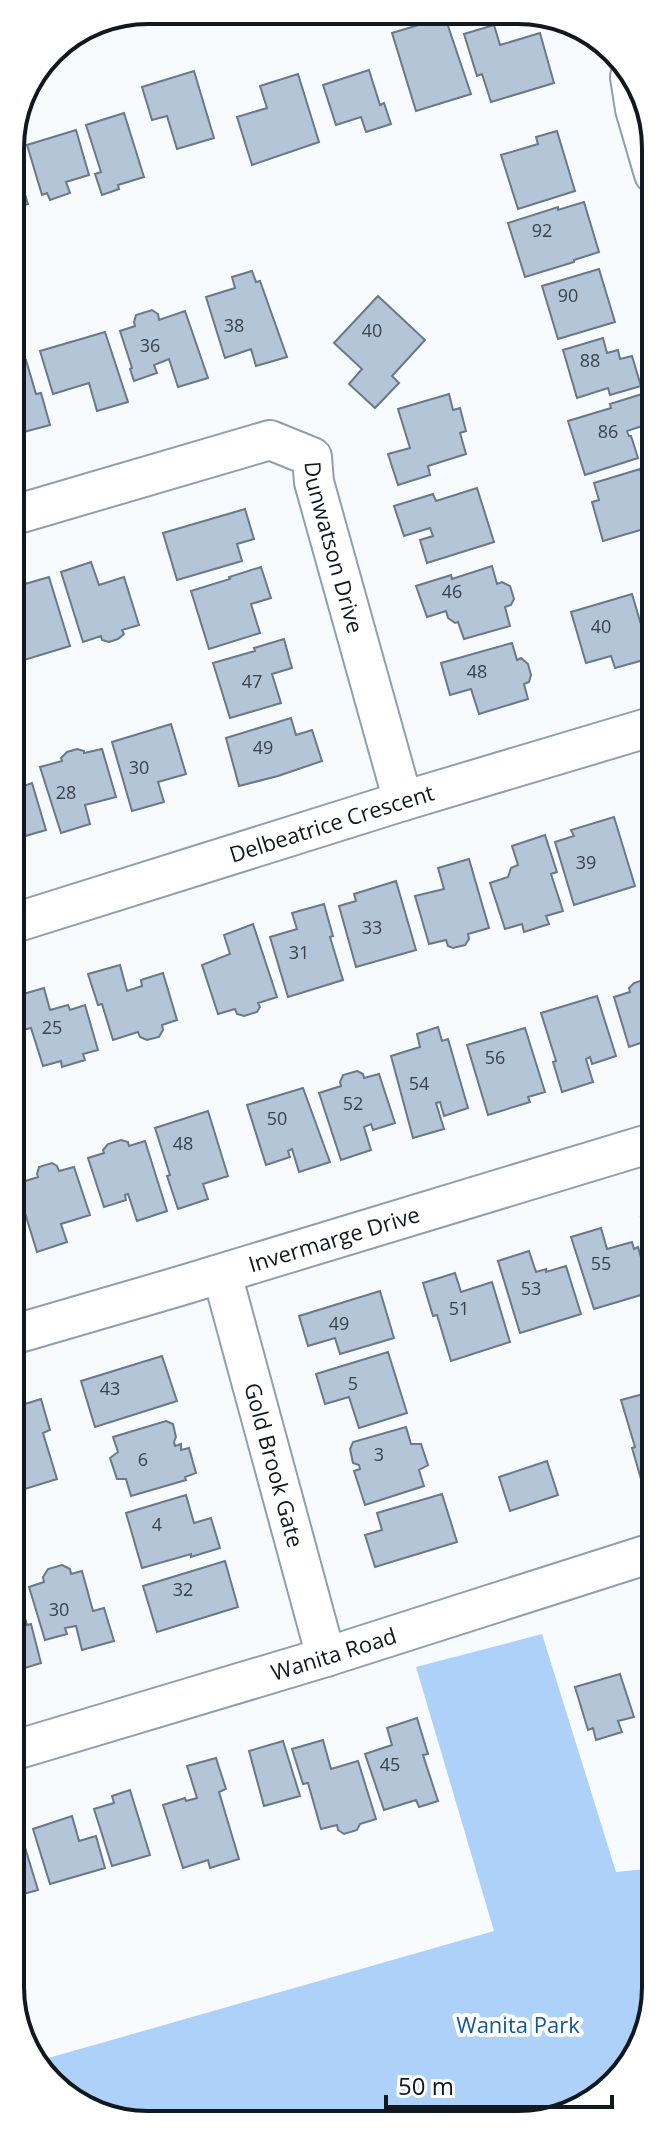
<svg xmlns="http://www.w3.org/2000/svg" width="666" height="2135" font-family="'Open Sans',sans-serif">
<rect width="100%" height="100%" fill="#f7fbfe"/>
<path fill="#add1f8" d="M542,1634L616,1872L656,1868V1996L622,2078L545,2122H120L50,2084L38,2061L494,1931L416,1667Z"/>
<path fill="#b3c5d7" stroke="#69798a" stroke-width="2" d="M445,17L471,94L416,111L392,33Z
M494,25L500,45L540,33L554,83L491,102L482,74L477,76L464,34Z
M369,70L380,105L384,103L391,124L366,132L361,117L336,125L323,85Z
M194,71L214,138L177,149L167,116L152,120L142,87Z
M298,74L319,142L252,165L237,117L267,108L260,86Z
M124,113L144,177L118,185L119,189L102,195L95,174L101,172L86,125Z
M76,130L89,175L66,182L70,193L50,200L47,193L42,195L27,145Z
M557,131L575,191L518,209L501,155L538,144L536,137Z
M10,157L15,170L17,169L28,204L10,209Z
M584,202L599,252L574,260V262L525,277L508,223L558,207V210Z
M599,269L615,322L558,339L542,286Z
M252,271L256,282L260,281L287,357L256,366L251,349L225,358L206,297L235,288L232,277Z
M378,296L425,340L392,376L399,383L375,408L349,384L362,369L334,343Z
M152,310L158,314L159,320L185,311L208,378L178,387L169,359L154,365L157,373L134,381L130,369L132,368L120,331L135,326L134,322L136,315Z
M105,332L128,402L97,411L89,383L53,394L40,351Z
M603,338L607,353L618,350L620,359L632,356L641,386L610,395L608,388L577,398L563,350Z
M26,360L36,394L41,393L50,425L20,433L12,408L11,409V365Z
M449,394L453,410L460,408L466,431L460,433L466,454L428,466L430,475L398,485L388,454L410,448L398,409Z
M642,394L651,423L627,431L629,436H631L638,458L585,475L568,421L611,408L610,404Z
M640,469L647,493L642,494L644,501L654,499V526L603,541L592,502L599,500L594,483Z
M477,488L494,542L427,563L420,540L433,536L430,528L404,536L394,506L433,494L436,501Z
M245,509L254,539L237,544L242,561L177,580L163,533Z
M91,562L99,585L124,577L139,625L122,630L124,634L118,639L109,642L102,640L101,636L83,642L61,572Z
M492,566L497,584L502,582L510,586L514,599L511,605L505,607L510,626L464,639L458,622L455,623L448,618L446,611L427,617L416,586L451,575L452,579Z
M261,567L271,598L251,604L260,633L209,649L191,591L230,579L229,577Z
M49,577L70,646L11,664V588Z
M654,582V627L642,586Z
M632,594L651,658L615,668L611,656L586,663L571,612Z
M284,639L292,668L272,674L281,703L230,718L213,663L255,651L254,648Z
M512,643L517,660L521,658L528,664L531,675L529,682L524,684L528,699L479,714L471,689L450,695L441,663Z
M291,718L296,735L312,730L322,761L278,776L239,786L226,738Z
M171,724L186,774L158,782L164,802L132,811L112,742Z
M77,749L84,751V753L102,749L116,797L85,805L90,824L61,833L40,767L62,761L61,758L67,752Z
M17,772L21,787L32,783L46,830L22,837L25,846L11,850V773Z
M614,817L635,886L574,905L555,842L574,836L571,830Z
M654,833V873L642,836Z
M545,835L557,872L551,874L563,911L546,916L549,924L524,932L522,924L505,929L490,883L508,877L511,868L518,865L512,846Z
M469,859L489,928L468,934L469,939L465,945L453,948L448,946L446,940L429,944L415,896L444,889L438,868Z
M396,881L416,950L356,967L339,906L356,901L354,894Z
M324,904L333,936L330,937L343,980L288,997L270,937L297,929L292,913Z
M253,924L277,997L258,1003L260,1007L257,1012L244,1016L237,1014L235,1009L218,1014L202,965L230,954L224,935Z
M120,965L127,991L142,986L141,980L163,973L177,1020L162,1025L163,1030L159,1037L147,1040L140,1037L138,1032L113,1040L102,1004L98,1005L88,974Z
M646,979H654L655,1034H651L652,1039L629,1047L614,997L630,992L629,988L634,983Z
M44,988L50,1010L68,1005L70,1010L85,1005L98,1050L83,1054L85,1060L62,1067L61,1061L43,1066L31,1028L23,1030L13,997Z
M597,996L616,1056L592,1064L590,1057L586,1059L593,1082L562,1092L553,1062L556,1061L541,1013Z
M438,1027L442,1041L448,1039L468,1108L444,1116L440,1102L436,1103L444,1129L413,1138L391,1056L420,1047L417,1034Z
M525,1028L545,1092L528,1097L530,1102L488,1115L467,1045Z
M11,1039L20,1066L11,1069Z
M357,1071L363,1074L364,1078L379,1074L395,1123L373,1130L371,1124L364,1127L371,1150L341,1160L319,1093L341,1086L340,1082L343,1075Z
M303,1088L330,1162L299,1172L292,1149L288,1151L290,1157L266,1165L247,1105Z
M208,1111L228,1176L203,1184L208,1199L178,1209L167,1176L170,1175L155,1128Z
M121,1140L128,1142L129,1146L145,1141L167,1211L137,1221L128,1194L125,1195L126,1200L104,1207L88,1158L104,1153L103,1150L108,1144Z
M52,1163L57,1166L59,1171L74,1167L90,1215L61,1224L67,1242L37,1252L16,1184L38,1177L37,1174L39,1167Z
M655,1213V1255L641,1217Z
M12,1215L19,1239L12,1242Z
M601,1228L607,1249L632,1242L634,1249L638,1247L651,1292L594,1309L571,1237Z
M529,1251L536,1272L546,1269V1272L566,1266L581,1314L520,1333L498,1261Z
M455,1273L461,1292L492,1282L510,1342L451,1361L437,1315L433,1316L423,1283Z
M380,1291L394,1338L340,1354L335,1338L308,1346L299,1316Z
M388,1352L407,1413L359,1428L349,1397L325,1404L316,1374Z
M162,1356L177,1401L95,1427L81,1381Z
M655,1382V1474L641,1479L632,1448L635,1447L621,1400L647,1393L645,1388L647,1384Z
M41,1399L50,1430L43,1433L57,1479L12,1493V1433L17,1431L12,1408Z
M166,1421L173,1424L176,1437L174,1442L175,1446L181,1444V1450L189,1448L196,1473L185,1477L186,1480L131,1496L126,1479H117L110,1458L118,1452L113,1437Z
M406,1427L411,1444H421L428,1465L419,1470L424,1486L365,1505L354,1471L360,1469L359,1465L353,1463L350,1449L353,1442Z
M547,1461L558,1495L510,1511L499,1477Z
M442,1494L457,1542L375,1567L365,1535L382,1530L377,1513Z
M186,1495L194,1523L211,1518L220,1548L191,1557V1554L142,1568L126,1513Z
M225,1561L238,1607L157,1632L143,1586Z
M62,1565L70,1569L71,1574L82,1571L93,1611L104,1608L114,1641L82,1650L76,1626L65,1628L67,1634L45,1640L29,1587L44,1582L43,1577L48,1569Z
M20,1603L27,1625L31,1624L41,1663L12,1672V1606Z
M655,1663V1693L647,1665Z
M620,1674L634,1717L618,1721L622,1732L596,1740L593,1728L588,1730L575,1687Z
M417,1718L428,1754L423,1755L438,1801L419,1807L416,1800L384,1810L365,1754L392,1745L387,1728Z
M323,1740L331,1769L358,1761L376,1819L360,1824L357,1830L344,1834L338,1830L337,1825L321,1829L308,1783L303,1784L292,1749Z
M283,1741L300,1796L264,1806L249,1751Z
M216,1758L226,1789L219,1792L239,1859L210,1868L208,1860L183,1868L163,1805L185,1798L186,1801L197,1798L187,1766Z
M130,1790L150,1855L112,1866L94,1809L114,1803L112,1796Z
M72,1816L79,1841L96,1836L105,1868L50,1884L33,1829Z
M20,1831L38,1890L12,1897V1834Z"/>
<g fill="none" stroke-linecap="round" stroke-linejoin="round">
<defs>
<g id="minor">
<path d="M630,77L635,109L654,174"/>
<path id="s1" d="M11,516L270,440L312,457L314,482L403,801"/>
<path id="s2" d="M11,924L403,801L654,726"/>
<path id="s3" d="M222,1274L326,1657"/>
<path id="s4" d="M12,1335L180,1286L655,1142"/>
<path id="s5" d="M12,1751L326,1657L655,1552"/>
</g>
</defs>
<use href="#minor" stroke="#8f9fb1" stroke-width="42"/>
<use href="#minor" stroke="#fff" stroke-width="38"/>
</g>
<g text-anchor="middle" stroke-width="8" stroke-linejoin="round" paint-order="stroke">
<g font-size="18" fill="#3a434d">
<text x="542" y="237">92</text>
<text x="568" y="302">90</text>
<text x="234" y="332">38</text>
<text x="372" y="337">40</text>
<text x="150" y="352">36</text>
<text x="590" y="367">88</text>
<text x="608" y="438">86</text>
<text x="452" y="598">46</text>
<text x="601" y="633">40</text>
<text x="477" y="678">48</text>
<text x="252" y="688">47</text>
<text x="263" y="754">49</text>
<text x="139" y="774">30</text>
<text x="66" y="799">28</text>
<text x="586" y="869">39</text>
<text x="372" y="934">33</text>
<text x="299" y="959">31</text>
<text x="52" y="1034">25</text>
<text x="495" y="1064">56</text>
<text x="419" y="1090">54</text>
<text x="353" y="1110">52</text>
<text x="277" y="1125">50</text>
<text x="183" y="1150">48</text>
<text x="601" y="1270">55</text>
<text x="531" y="1295">53</text>
<text x="459" y="1315">51</text>
<text x="339" y="1330">49</text>
<text x="353" y="1390">5</text>
<text x="110" y="1395">43</text>
<text x="379" y="1461">3</text>
<text x="143" y="1466">6</text>
<text x="157" y="1531">4</text>
<text x="183" y="1596">32</text>
<text x="59" y="1616">30</text>
<text x="390" y="1771">45</text>
</g>
<g font-size="22" fill="#12181f" stroke="#fff">
<text dy="8" stroke="none"><textPath href="#s1" startOffset="408">Dunwatson Drive</textPath></text>
<text dy="8" stroke="none"><textPath href="#s2" startOffset="336">Delbeatrice Crescent</textPath></text>
<text dy="8" stroke="none"><textPath href="#s4" startOffset="336">Invermarge Drive</textPath></text>
<text dy="8" stroke="none"><textPath href="#s3" startOffset="198">Gold Brook Gate</textPath></text>
<text dy="8" stroke="none"><textPath href="#s5" startOffset="336">Wanita Road</textPath></text>
</g>
<g font-size="22" fill="#105897" stroke="#fff">
<text x="518" y="2033">Wanita Park</text>
</g>
</g>
<path d="M0 0H666V2135H0ZM148 24H518A124 124 0 0 1 642 148V1987A124 124 0 0 1 518 2111H148A124 124 0 0 1 24 1987V148A124 124 0 0 1 148 24Z" fill="#fff" fill-rule="evenodd"/>
<path fill="none" stroke="#12181f" stroke-width="4" d="M148 24H518A124 124 0 0 1 642 148V1987A124 124 0 0 1 518 2111H148A124 124 0 0 1 24 1987V148A124 124 0 0 1 148 24Z"/>
<path d="M386 2095v12h226v-12" fill="none" stroke="#12181f" stroke-width="4"/>
<text x="398" y="2095" font-size="24" fill="#12181f" stroke="#ffffff" stroke-width="6" paint-order="stroke">50 m</text>
</svg>
